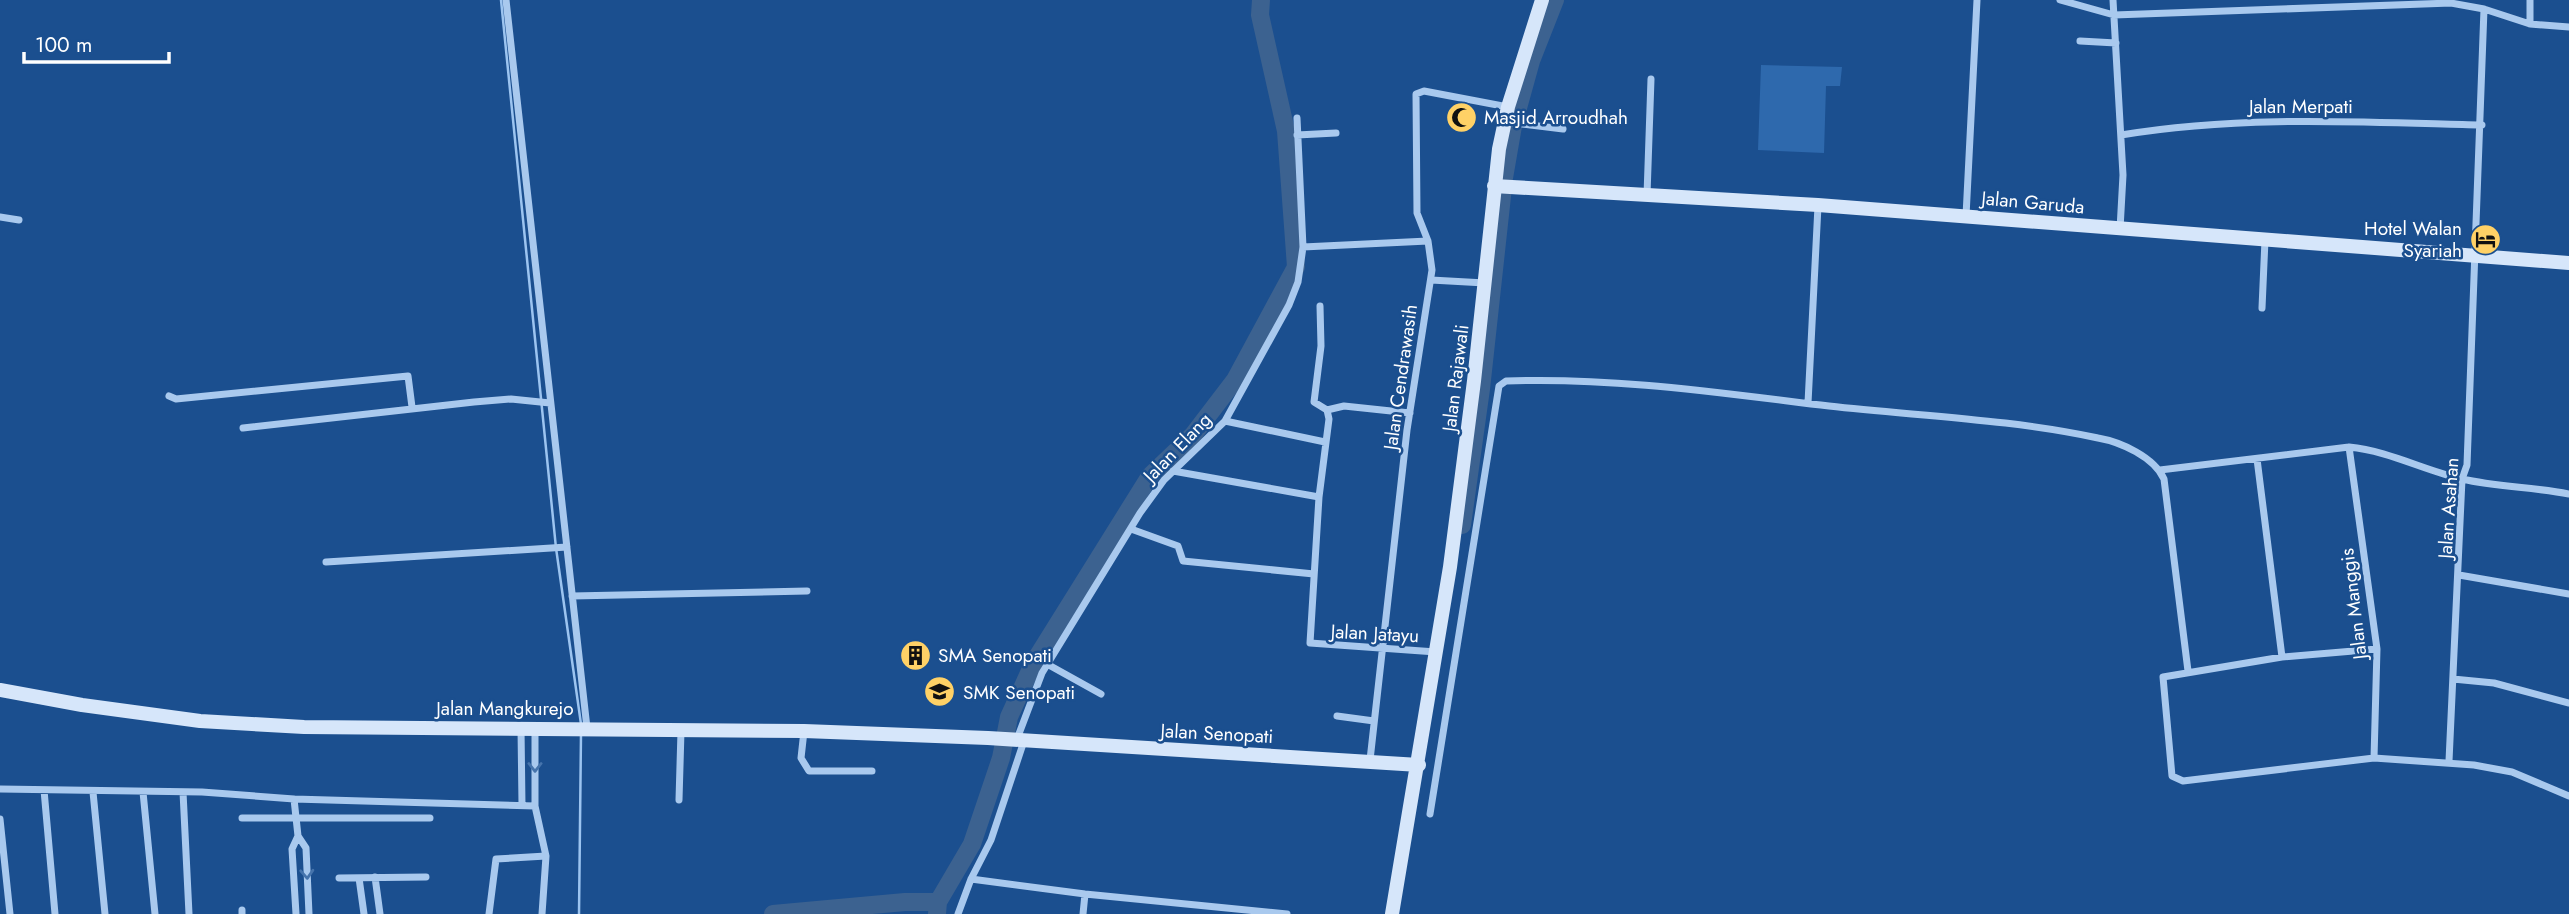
<svg xmlns="http://www.w3.org/2000/svg" width="2569" height="914" font-family="Jost,sans-serif">
<rect width="100%" height="100%" fill="#1b4f8f"/>
<path fill="#2e69ad" d="M1761,65L1842,67L1840,86H1826L1824,153L1758,150Z"/>
<g fill="none" stroke-linecap="round" stroke-linejoin="round">
<path stroke="#9cc4f0" stroke-width="2.5" d="M501,0L556,548L581,724
M579,914L581,734"/>
<path stroke="#3c6290" stroke-width="18" d="M1462,525L1481,389L1504,178L1513,126L1531,61L1555,0
M773,914L905,902H938
M937,914L938,902L972,844L1001,758L1009,717L1034,662L1150,476L1193,435L1235,380L1296,267L1286,131L1260,15L1261,0"/>
<path stroke="#a9c9ee" stroke-width="7" d="M506,0L587,728
M2060,0L2114,15L2451,3L2484,9L2530,24L2569,27
M2113,0L2123,175L2120,229
M2530,24V0
M2080,41L2116,43
M1505,122L1563,129
M1297,135L1336,133
M2121,135C2240,115 2361,122 2482,125
M1647,195L1651,79
M1966,216L1977,0
M0,217L19,220
M1303,247L1428,241
M1431,280L1485,283
M1320,306L1321,346L1314,402L1327,410L1329,419L1319,497L1310,643L1436,652
M2262,308L2265,240
M169,396L176,399L408,376L412,407
M1808,403L1818,206
M1327,410L1344,406L1410,413
M1225,421L1325,442
M243,428L474,402L511,399L550,403
M2349,447L2377,649L2374,758
M2257,459L2282,657
M2160,470L2349,447C2389,451 2423,470 2462,479C2497,487 2534,487 2569,494
M1173,471L1319,497
M1131,529L1178,546L1183,561L1314,574
M326,562L567,547
M2459,575L2569,594
M572,596L807,591
M2377,649L2282,657L2163,677L2172,776L2183,781L2374,758L2474,765L2512,772L2569,796
M1047,664L1101,694
M2453,679L2494,683L2569,703
M1337,716L1374,721
M521,728L522,805
M535,728V806L546,856L542,914
M804,731L801,758L809,771H872
M1017,739L1042,673L1140,513L1164,480L1225,421L1289,305L1298,282L1303,247L1297,118
M1370,760L1407,430L1432,270L1428,241L1417,213L1416,94L1424,91L1508,107
M2449,761L2462,479L2467,465L2484,9
M0,789L202,792L294,799L535,806
M44,790L55,914
M93,792L105,914
M143,792L155,914
M183,792L189,914
M294,799L298,836L292,849L296,914
M679,800L681,731
M1430,814L1499,386L1506,381C1614,377 1721,393 1829,406C1918,416 2010,419 2098,438C2121,442 2154,457 2164,479L2188,671
M242,818H430
M0,819L10,914
M298,836L306,848L309,914
M375,877L380,914
M339,878L426,877
M359,878L364,914
M971,879L1085,894L1287,914
M242,910V914
M489,914L496,859L546,856
M958,914L971,879L991,840L1024,741
M1083,914L1085,894"/>
<path stroke="#d6e6fa" stroke-width="14" d="M1494,186L1818,205L2569,263
M0,690L82,705L200,721L304,727L804,731L988,738L1419,765
M1392,914L1450,567L1474,381L1499,149L1508,107L1542,0"/>
</g>
<defs><path id="oneway-chevron" d="M-2-3.5L2.5 0L-2 3.5" fill="none" stroke-width="1.6" stroke-linecap="round" stroke-linejoin="round" transform="scale(1.75)"/></defs>
<g stroke="#4674ac">
<use href="#oneway-chevron" transform="translate(535 767) rotate(90)"/>
<use href="#oneway-chevron" transform="translate(307 874) rotate(87)"/>
</g>
<defs>
<symbol id="mosque-disc" viewBox="-11 -11 22 22"><circle r="9.5" fill="#ffd166" stroke="#1b4f8f"/><path d="M3.5-4.9A6 6 0 1 0 3.5 4.9A5 5 0 1 1 3.5-4.9Z" fill="#111"/></symbol>
<symbol id="hotel-disc" viewBox="-11 -11 22 22"><circle r="9.5" fill="#ffd166" stroke="#1b4f8f"/><path d="M-6-4.5h1.5V1H6V5H4.5V3h-9V5H-6ZM-4 0a1.8 1.8 0 1 1 3.6 0ZM.5 0V-2.5h3Q6-2.5 6 0Z" fill="#111"/></symbol>
<symbol id="building-disc" viewBox="-11 -11 22 22"><circle r="9.5" fill="#ffd166" stroke="#1b4f8f"/><path d="M-4-6H4V6H1V3H-1V6H-4ZM-2.5-4.3h1.7v1.8h-1.7ZM.8-4.3h1.7v1.8H.8ZM-2.5-1h1.7V.8h-1.7ZM.8-1h1.7V.8H.8Z" fill="#111"/></symbol>
<symbol id="school-disc" viewBox="-11 -11 22 22"><circle r="9.5" fill="#ffd166" stroke="#1b4f8f"/><path d="M0-5L7-2L0 1L-7-2ZM-4 1L0 2.5L4 1V4Q0 6-4 4Z" fill="#111"/></symbol>
</defs>
<g fill-rule="evenodd">
<use href="#mosque-disc" x="1444" y="100" width="35" height="35"/>
<use href="#hotel-disc" x="2468" y="222" width="35" height="35"/>
<use href="#building-disc" x="898" y="638" width="35" height="35"/>
<use href="#school-disc" x="922" y="674" width="35" height="35"/>
</g>
<g text-anchor="middle" stroke-width="5" stroke-linejoin="round" paint-order="stroke">
<g font-size="19" fill="#fff" stroke="#1b4f8f">
<text x="2301" y="113">Jalan Merpati</text>
<text transform="translate(2033 202) rotate(5)" y="7">Jalan Garuda</text>
<text transform="translate(1400 377) rotate(-82)" y="7">Jalan Cendrawasih</text>
<text transform="translate(1455 378) rotate(-83)" y="7">Jalan Rajawali</text>
<text transform="translate(1177 447) rotate(-46)" y="7">Jalan Elang</text>
<text transform="translate(2448 508) rotate(-86)" y="7">Jalan Asahan</text>
<text transform="translate(2353 604) rotate(-97)" y="7">Jalan Manggis</text>
<text transform="translate(1375 633) rotate(3)" y="7">Jalan Jatayu</text>
<text x="505" y="715">Jalan Mangkurejo</text>
<text transform="translate(1217 733) rotate(3)" y="7">Jalan Senopati</text>
</g>
<g font-size="19" fill="#fff" stroke="#1b4f8f" text-anchor="start">
<text x="1484" y="124">Masjid Arroudhah</text>
<text x="2462" y="235" text-anchor="end">Hotel Walan<tspan x="2462" dy="22">Syariah</tspan></text>
<text x="938" y="662">SMA Senopati</text>
<text x="963" y="699">SMK Senopati</text>
</g>
</g>
<path d="M24 52v10h145v-10" fill="none" stroke="#ffffff" stroke-width="3.5"/>
<text x="35" y="52" font-size="21" fill="#ffffff" stroke="#1b4f8f" stroke-width="5" paint-order="stroke">100 m</text>
</svg>
